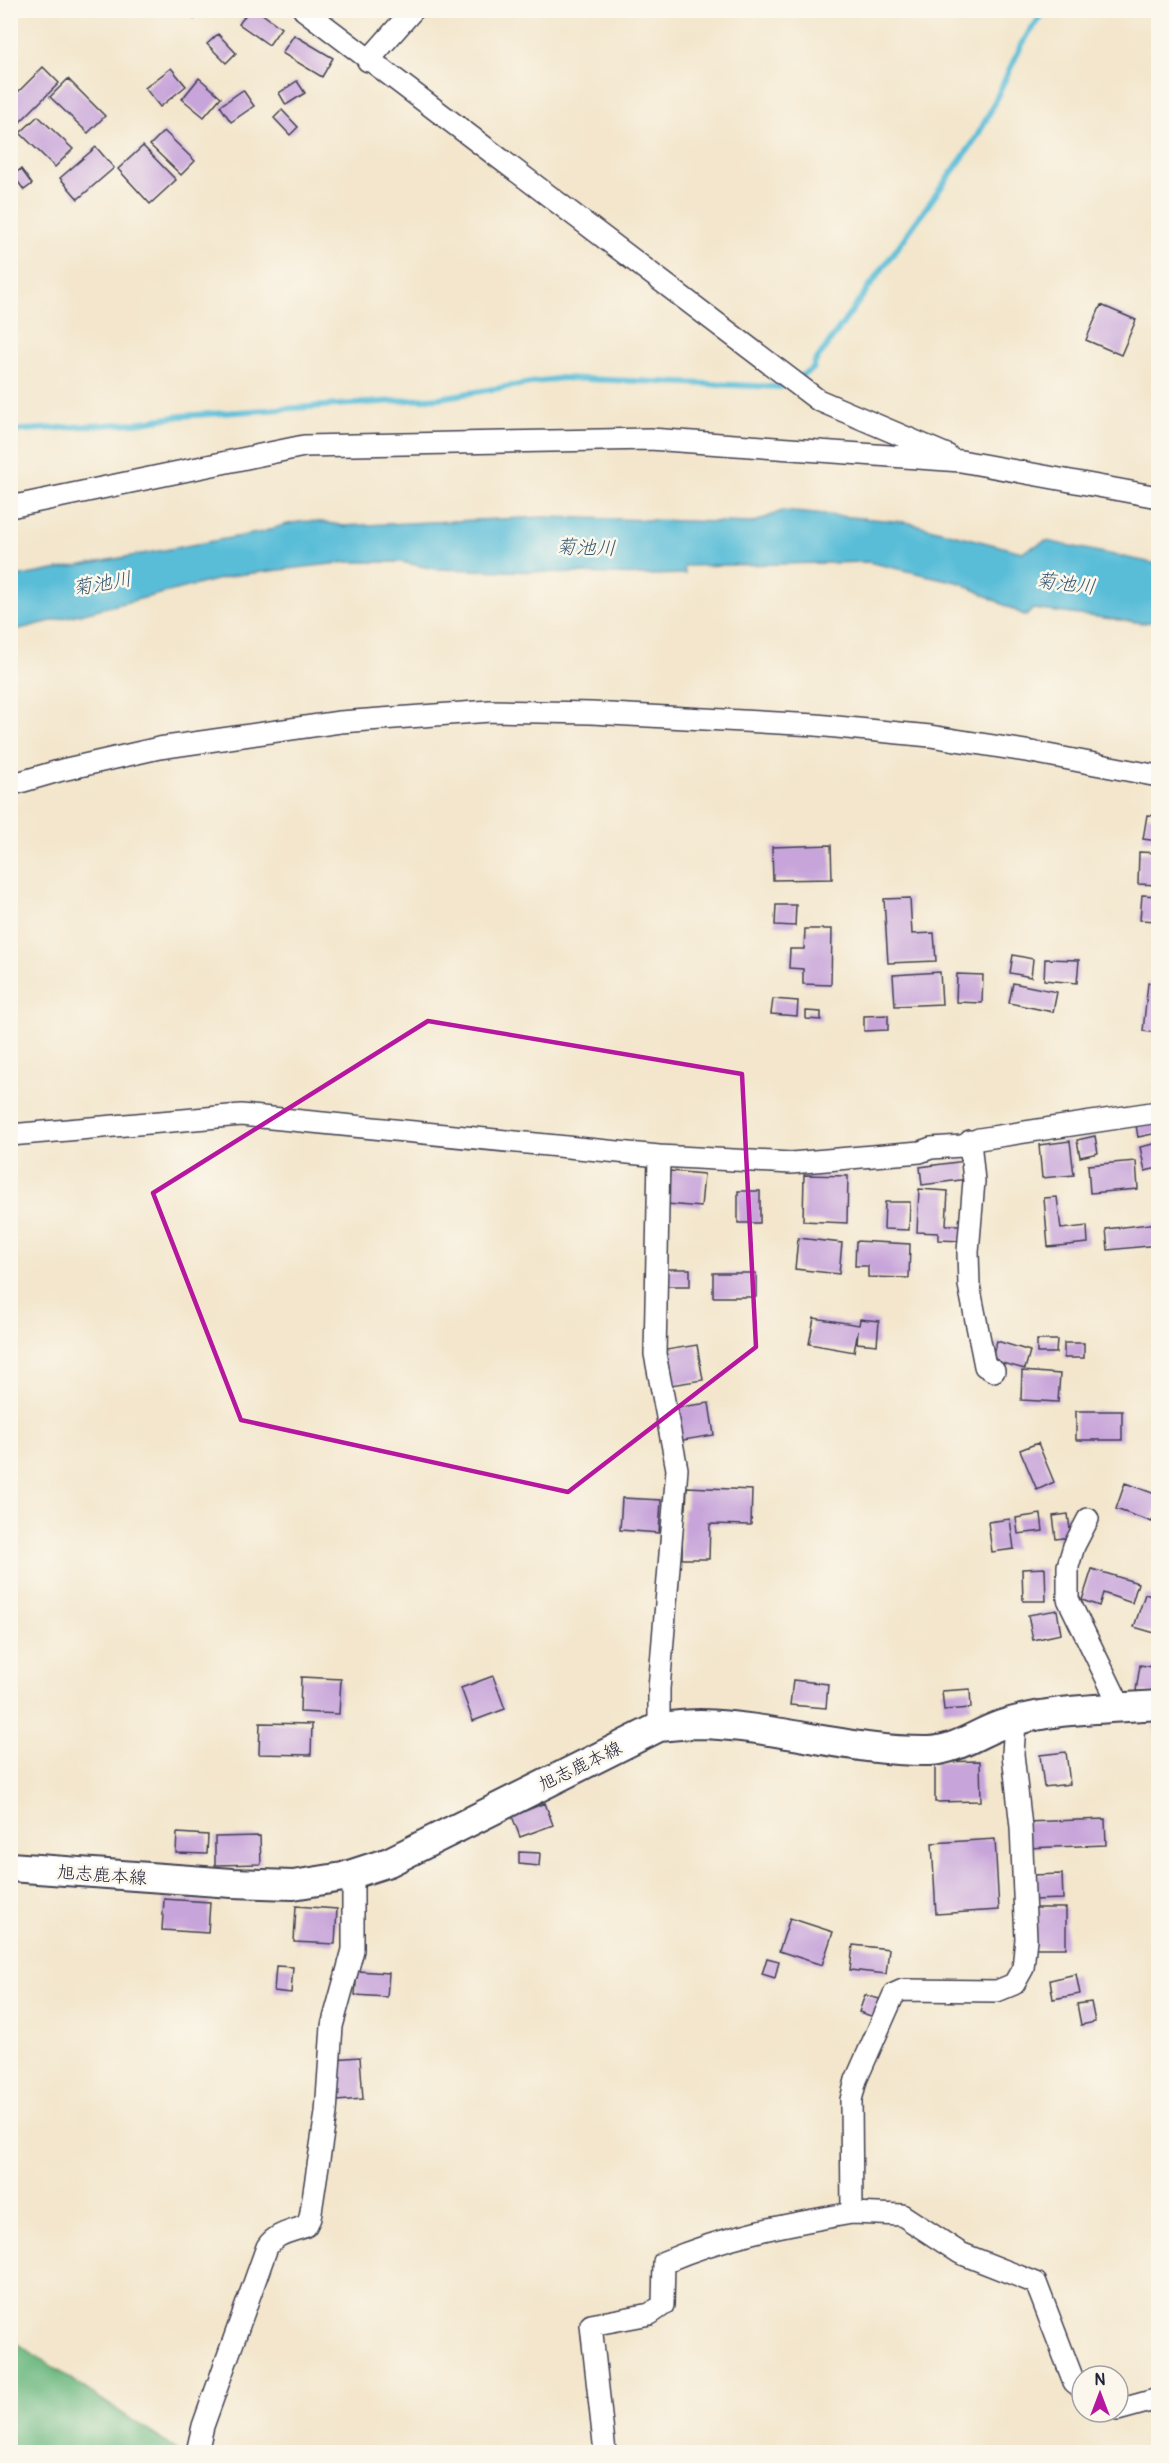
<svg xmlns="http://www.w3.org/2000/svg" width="1169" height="2463" font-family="Pangolin,'Klee One',sans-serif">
<rect width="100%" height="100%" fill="#fbf7ec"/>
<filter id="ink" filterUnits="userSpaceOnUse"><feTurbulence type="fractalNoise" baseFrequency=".0167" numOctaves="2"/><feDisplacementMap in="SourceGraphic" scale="12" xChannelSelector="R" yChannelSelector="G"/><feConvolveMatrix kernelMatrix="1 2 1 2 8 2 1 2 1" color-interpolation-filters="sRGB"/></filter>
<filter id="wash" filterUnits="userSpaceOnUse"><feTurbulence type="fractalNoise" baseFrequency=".008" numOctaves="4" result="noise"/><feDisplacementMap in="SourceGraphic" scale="24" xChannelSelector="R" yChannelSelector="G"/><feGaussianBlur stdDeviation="1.35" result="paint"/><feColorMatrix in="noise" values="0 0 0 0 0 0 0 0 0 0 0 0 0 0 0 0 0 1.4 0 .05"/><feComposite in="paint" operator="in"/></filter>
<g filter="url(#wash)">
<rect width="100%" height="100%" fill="#f3e6cc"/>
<path fill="#6cb880" stroke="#476d5e" stroke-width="1.5" d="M10,2339H11L180,2452H11Z"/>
<path fill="#5abdd8" stroke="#3e708a" stroke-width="1.5" d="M782,511L906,522L1022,552L1046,541L1158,564V621L1143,623L1033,609L1026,616L961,583L868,562L684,566L685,574L647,575L435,569L402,562H348L236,575L11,631V578L263,532C294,520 311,518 343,526L545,517L753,523Z"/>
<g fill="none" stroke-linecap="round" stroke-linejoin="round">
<path stroke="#5abdd8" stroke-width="6" d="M797,378L813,369L815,362L973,143C995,108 1007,69 1028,34C1033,26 1040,20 1043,10
M10,431L136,423L181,416L439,398L561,378L780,387L788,383"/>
</g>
<g id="blocks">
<path fill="#c7a4da" d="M184,10H202L194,19Z
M249,10H257L281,28L269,45L239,24Z
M218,34L236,53L226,63L207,44Z
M294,35L333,58L322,77L282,53Z
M43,67L59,83L10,132V100Z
M171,68L186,86L160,107L145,88Z
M199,78L221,97L204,117L182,99Z
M68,79L105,116L88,133L50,97Z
M297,81L305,93L286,105L279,93Z
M243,90L254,106L231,122L220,106Z
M282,110L298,127L290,135L274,118Z
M38,116L73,149L55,167L20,133Z
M164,131L195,161L181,175L150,145Z
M143,146L176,180L150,204L118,169Z
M96,147L114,168L78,199L60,178Z
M21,169L32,184L24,190L13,175Z
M1101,305L1136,320L1121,355L1086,340Z
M1147,815L1158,816V841L1143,839Z
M831,845L832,879L773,880L772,847Z
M1139,852L1158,853V885L1138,884Z
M1142,895L1158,896V921L1140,920Z
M910,898L912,934L934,933L936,961L888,963L884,899Z
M776,905H796L795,926L775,925Z
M805,929H832L831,985L803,984V969L789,968L790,949H804Z
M1013,955L1033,959L1031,977L1010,973Z
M1045,959L1079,960L1077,983L1044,980Z
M940,972L942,1004L895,1006L893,975Z
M957,974L983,975L982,1003L956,1002Z
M1013,983L1057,992L1053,1012L1009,1003Z
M1148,983L1158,984V1033L1143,1031Z
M773,999L798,1001L797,1016L771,1014Z
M806,1011L821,1012V1020L806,1019Z
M888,1015V1030L864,1031V1016Z
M1156,1122L1158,1133L1138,1137L1136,1125Z
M1095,1136L1098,1153L1080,1157L1077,1140Z
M1070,1141L1074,1175L1042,1178L1039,1145Z
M1158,1143V1168L1145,1171L1140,1147Z
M965,1161L968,1179L922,1185L920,1167Z
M1136,1161L1138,1189L1090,1193L1088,1165Z
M670,1171L704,1174L701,1207L667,1204Z
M804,1175L848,1176L847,1223L803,1221Z
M919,1189L948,1191L946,1225H965V1241L938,1240V1233L917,1232Z
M738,1191H760V1223H738Z
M1057,1197L1061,1229L1087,1226L1088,1243L1048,1247L1044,1198Z
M885,1202H910L909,1230L884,1229Z
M1158,1223V1245L1108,1250L1106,1229Z
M798,1238L842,1243L839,1274L795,1269Z
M856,1241L910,1244L909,1278L868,1277V1266H855Z
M666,1269H690V1286H666Z
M713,1273H756V1297H713Z
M814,1318L859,1325L860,1319L879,1321L877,1345L857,1343L858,1331L854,1352L809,1344Z
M1037,1340H1057L1056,1353H1037Z
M997,1341L1030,1351L1025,1369L991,1360Z
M1064,1343H1084V1358H1064Z
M697,1345L703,1380L671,1385L666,1350Z
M1022,1371L1060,1374L1058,1402L1021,1400Z
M709,1403L714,1435L678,1441L673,1408Z
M1076,1411H1122V1440H1076Z
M1038,1443L1054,1482L1037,1490L1020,1450Z
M1125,1483L1158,1495V1503L1152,1522L1116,1509Z
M687,1487L752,1490L751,1525L710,1524L709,1559H682L683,1509H686Z
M622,1498L661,1500L659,1533L620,1530Z
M1041,1514L1043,1531L1018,1534L1016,1518Z
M1068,1514L1071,1537L1056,1539L1053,1516Z
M1010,1519L1014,1549L992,1552L988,1522Z
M1045,1568L1046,1601H1023L1022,1569Z
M1092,1569L1138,1583L1132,1603L1103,1593L1099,1606L1082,1600Z
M1145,1594L1158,1598V1634L1134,1627Z
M1057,1610L1061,1634L1033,1640L1028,1615Z
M1140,1665L1158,1668V1695L1136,1691Z
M493,1676L505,1709L473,1721L461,1688Z
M301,1677L341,1679L339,1714L300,1712Z
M793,1680L828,1684L826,1708L790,1705Z
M970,1689L971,1708L944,1710L942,1691Z
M260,1723L312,1724L311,1755L259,1754Z
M1158,1724V1740L1153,1726Z
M1066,1752L1070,1784L1044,1787L1040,1755Z
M980,1761L981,1801L935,1802V1762Z
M545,1803L553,1825L520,1837L512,1816Z
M1105,1819L1106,1845L1027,1848L1026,1822Z
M177,1833L208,1835L207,1854L176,1853Z
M260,1836L261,1864L215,1865V1837Z
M995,1839L999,1910L936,1914L932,1843Z
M519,1852L540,1853L539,1866L519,1864Z
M1062,1874L1063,1899L1031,1900V1875Z
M164,1899L210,1902L208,1933L162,1930Z
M296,1906L337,1909L335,1944L294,1942Z
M1031,1908H1066V1948H1031Z
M790,1918L833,1932L822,1965L779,1951Z
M853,1945L889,1949L886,1974L850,1970Z
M767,1958L779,1961L775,1978L762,1974Z
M276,1966L293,1967L291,1993L274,1991Z
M357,1971L389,1973L387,1997L355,1995Z
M1076,1974L1080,1994L1053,1999L1050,1980Z
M865,1995L883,2000L877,2018L859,2012Z
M1091,2002L1095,2022L1081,2025L1077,2004Z
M360,2057L363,2099L336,2101L333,2059Z"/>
</g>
</g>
<g filter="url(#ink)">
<use href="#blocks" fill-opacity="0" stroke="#413f51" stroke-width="1.5"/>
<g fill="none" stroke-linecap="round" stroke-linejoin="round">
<defs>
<path id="street" d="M304,10L818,400L947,455
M368,61L413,10
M10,507L304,446L650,439L961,461L1158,497
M10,785L62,770L159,748L340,722L490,711L591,713L816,725L930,736L1032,752L1158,776
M10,1135L241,1115L659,1156
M970,1141L974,1181L968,1252L969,1285L985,1366L994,1371
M1088,1519L1074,1546L1068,1566V1599L1121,1708
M659,1727V1689L677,1469L655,1354L659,1156L791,1163L920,1152L931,1148L962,1146L979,1139L1158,1112
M852,2213L902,2215L960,2253L1036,2283L1074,2382L1082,2388
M1118,2410L1158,2399
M197,2452L203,2426L267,2247C276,2233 291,2232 306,2226L310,2218L326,2113L332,2026L353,1950V1874
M605,2452L591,2325L650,2314L663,2305L664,2262C728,2235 783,2225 852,2213L851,2100L856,2080L894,1994L903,1990L997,1991L1014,1984L1023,1968L1026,1939L1021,1827L1013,1754L1015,1722"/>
<path id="secondary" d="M10,1867L232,1883L293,1885L343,1877L389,1862L659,1727C672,1726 686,1724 700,1724C777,1726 852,1752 929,1751C957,1750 977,1733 1001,1725C1052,1708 1106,1709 1158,1705"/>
</defs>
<use href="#street" stroke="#413f51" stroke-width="24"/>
<use href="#secondary" stroke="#413f51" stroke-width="32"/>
<use href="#street" stroke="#fff" stroke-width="21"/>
<use href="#secondary" stroke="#fff" stroke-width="28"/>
</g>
</g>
<path fill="none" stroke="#b5179e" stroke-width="4.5" stroke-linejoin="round" d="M428,1021L742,1074L756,1347L568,1492L241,1420L153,1193Z"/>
<g text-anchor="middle" stroke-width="5" stroke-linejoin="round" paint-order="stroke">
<g font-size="18" fill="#22223b" stroke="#fbf7ec">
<text transform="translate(580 1766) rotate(-26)" y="6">旭志鹿本線</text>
<text transform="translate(102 1875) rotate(4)" y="6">旭志鹿本線</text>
</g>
<g font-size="20" font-style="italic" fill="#365872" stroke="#fbf7ec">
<text transform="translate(586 547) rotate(2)" y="7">菊池川</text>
<text transform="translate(102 583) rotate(-10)" y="7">菊池川</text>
<text transform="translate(1066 583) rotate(7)" y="7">菊池川</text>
</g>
</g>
<rect width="1169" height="2463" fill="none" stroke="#fbf7ec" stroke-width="36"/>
<g transform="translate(1100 2394)"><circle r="28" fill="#fbf7ec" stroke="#a4a2a5" stroke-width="1.5"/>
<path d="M0-4.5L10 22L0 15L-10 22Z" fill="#b5179e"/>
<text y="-9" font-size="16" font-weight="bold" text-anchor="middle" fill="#22223b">N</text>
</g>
</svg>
